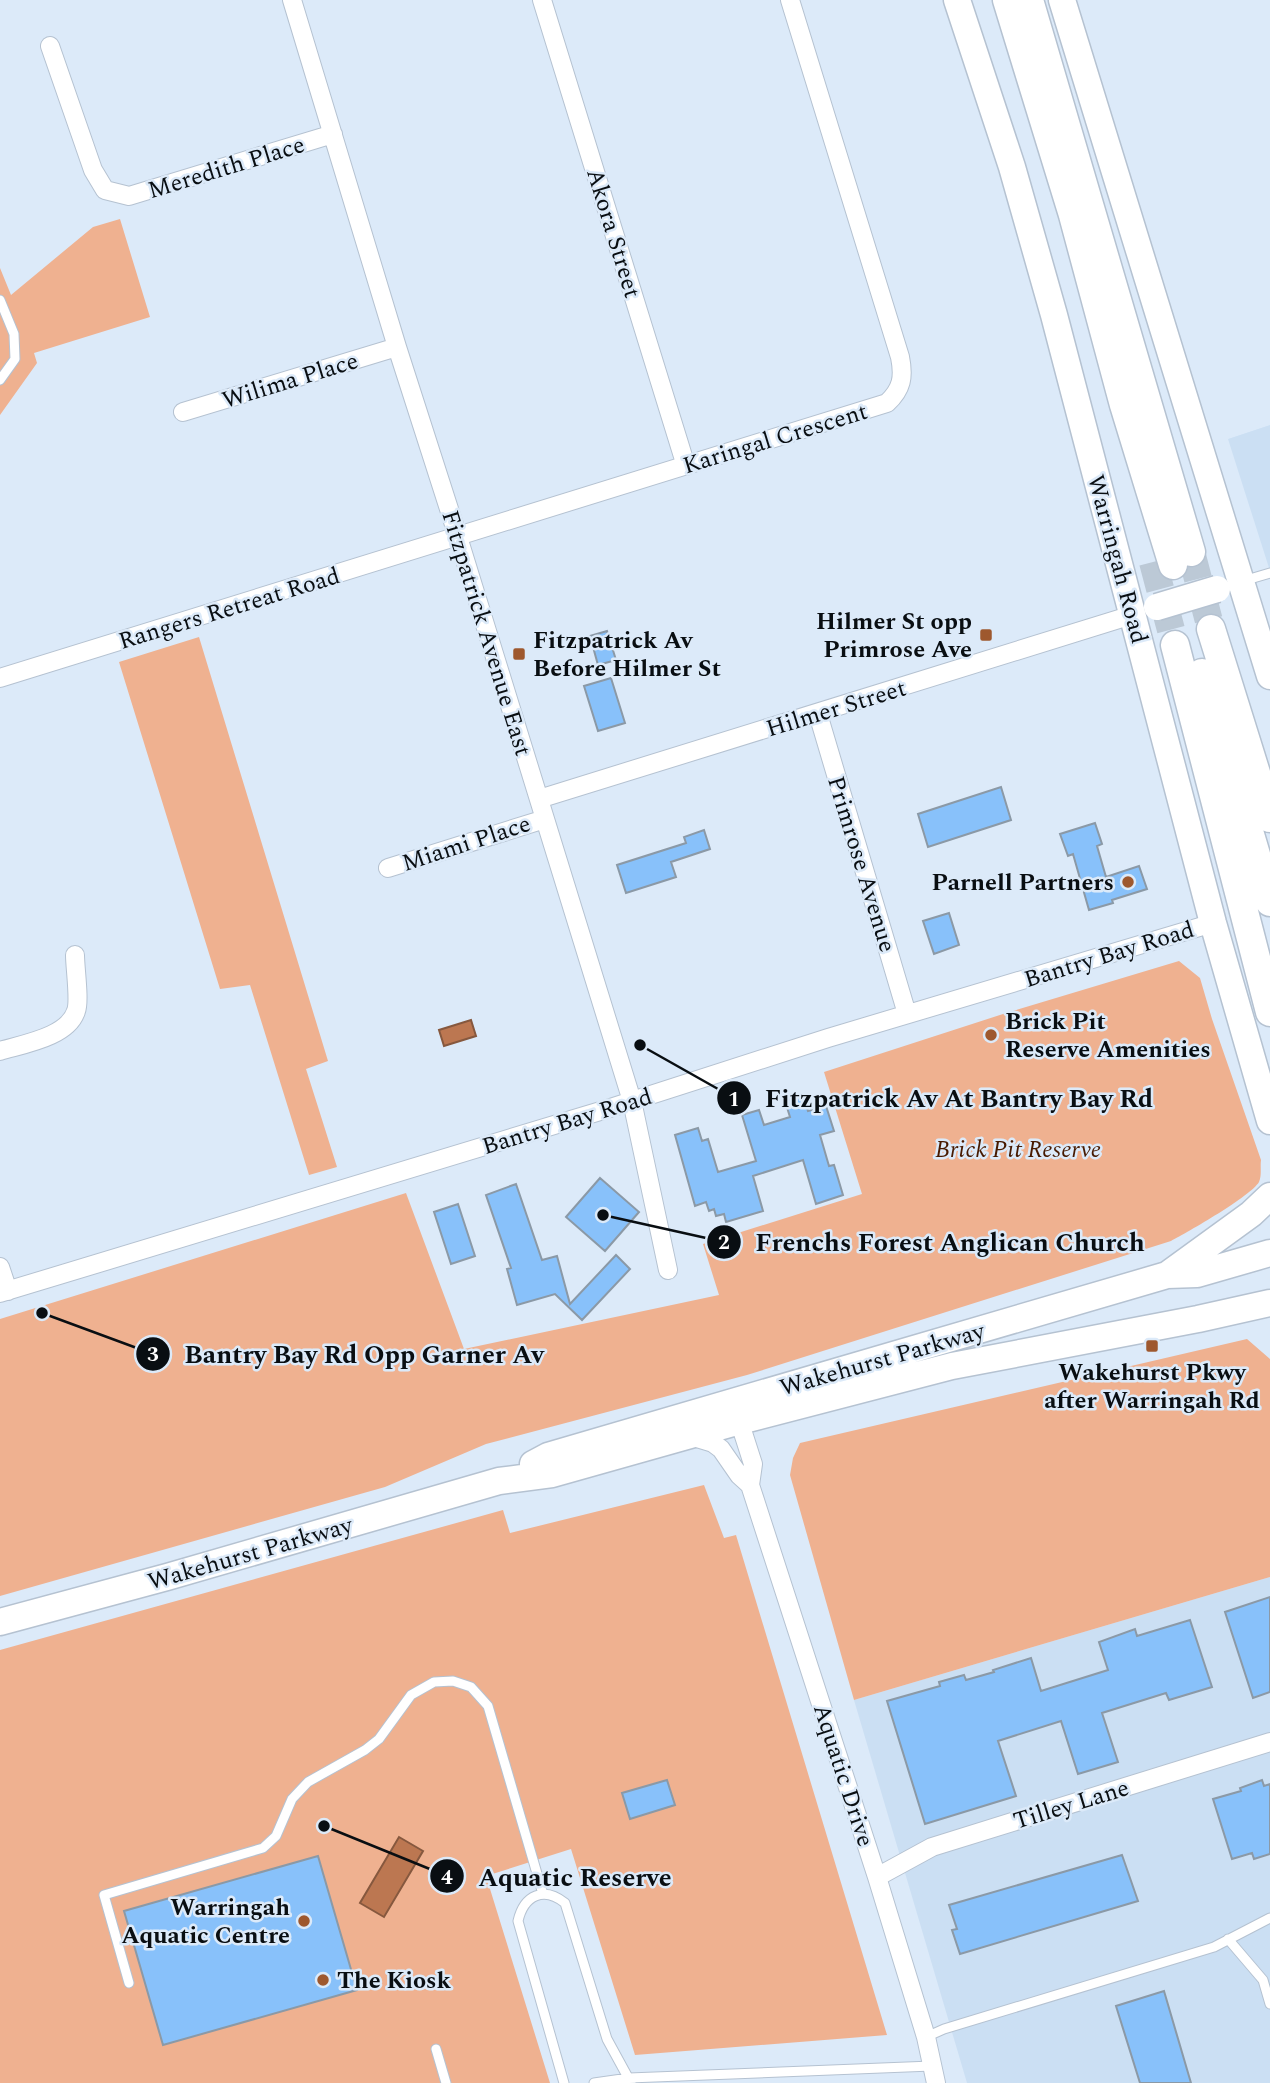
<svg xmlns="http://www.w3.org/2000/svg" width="1270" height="2083" font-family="Spectral,serif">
<rect width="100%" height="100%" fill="#dceaf9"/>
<path fill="#cbdff3" d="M1270,425V571L1228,439Z
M1270,1577V2083H967L854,1700Z"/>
<path fill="#efb190" d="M120,219L150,317L34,353L37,363L0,415V268L11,295L93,227Z
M199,637L328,1061L306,1069L337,1167L309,1175L250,985L220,989L119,662Z
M1179,961L1200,978L1212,1019L1261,1160C1260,1167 1262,1175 1259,1182C1251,1196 1188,1232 1171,1241L747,1375L486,1444L385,1487L0,1596V1319L406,1193L464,1349L719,1295L703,1244L862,1194L824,1072L1003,1014Z
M1247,1339L1270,1359V1577L854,1700L790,1475L793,1458L800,1443Z
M704,1485L724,1538L736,1535L887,2035L635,2055L571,1849L486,1876L550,2083H0V1650L503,1510L510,1533Z"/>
<path fill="#bc7751" stroke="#86583e" stroke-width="2" d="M471,1020L476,1036L444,1046L439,1030Z
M399,1837L423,1851L384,1917L360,1903Z"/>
<path fill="#88c1fa" stroke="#8b99a6" stroke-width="2" d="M607,631L616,660L598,665L590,636Z
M611,678L625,723L598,731L584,686Z
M1001,787L1011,820L928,847L918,814Z
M1095,823L1102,844L1097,846L1106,877L1139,866L1147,889L1112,900L1113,903L1089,910L1073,854L1068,856L1060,834Z
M704,830L710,849L671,862L676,877L626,893L617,865L686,843L684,837Z
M949,913L959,945L934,954L923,921Z
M803,1096L808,1111L826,1106L834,1131L820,1135L829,1166L834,1165L843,1195L816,1204L803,1160L753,1176L763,1211L726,1222L724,1214L716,1216L714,1209L709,1211L706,1202L695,1206L675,1135L698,1128L702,1141L708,1139L718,1172L756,1161L742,1115L759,1110L764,1125L790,1117L785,1101Z
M600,1178L639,1212L605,1251L566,1217Z
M516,1184L542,1260L557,1256L570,1304L616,1255L630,1269L582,1320L555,1294L517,1305L507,1269L511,1268L486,1195Z
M458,1204L475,1256L451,1264L434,1212Z
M1270,1597V1692L1253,1698L1225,1612Z
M1190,1620L1212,1687L1169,1700L1166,1693L1102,1713L1118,1762L1078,1774L1061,1721L998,1741L1016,1796L925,1824L887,1701L940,1686L939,1682L964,1675L966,1680L994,1672L993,1670L1031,1658L1041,1691L1108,1670L1099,1642L1135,1629L1137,1636Z
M667,1780L675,1805L630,1819L622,1793Z
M1262,1780L1264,1786L1270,1784V1854L1254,1859L1252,1853L1232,1859L1213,1799L1241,1791L1240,1788Z
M1122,1855L1138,1901L960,1954L952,1930L957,1929L949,1905Z
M318,1856L357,1990L163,2045L124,1911Z
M1164,1991L1191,2083H1140L1116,2006Z"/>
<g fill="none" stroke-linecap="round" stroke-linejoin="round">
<path stroke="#bcc9d6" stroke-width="28" stroke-dasharray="28 14" stroke-linecap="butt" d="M1191,552L1211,629
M1153,562L1175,645"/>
<defs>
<path id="service" d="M0,300L14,334L15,359L0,380
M1243,581L1270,573
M1228,1939L1263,1980L1270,2004
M129,1983L104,1895L263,1848L276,1836L292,1799L308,1782L365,1750L379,1739L411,1695L434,1682L453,1681L471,1687L488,1706L543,1894
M926,2037L944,2029L1214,1947L1270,1918
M436,2049L446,2083
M564,2083L518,1921C524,1895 544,1886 565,1903L607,2039L631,2083
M594,2083L629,2078L932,2066"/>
<path id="minor" d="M292,0L397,347L458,537L632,1101L668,1270
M542,0L686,466
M50,46L93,170L105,190L129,196L333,134
M183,412L397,347
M0,678L887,403C902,389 904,377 900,357L790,0
M818,714L907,1014
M539,799L1132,615
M388,868L545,819
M0,1051C23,1044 68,1037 76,1011C80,1001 75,968 75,955
M0,1267L8,1291
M0,1293L607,1109L828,1038L1213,923
M736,1411L753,1464L750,1485L877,1877L926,2037L936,2083
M690,1436L713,1443L721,1449L739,1475L750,1485
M877,1877L932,1847L1270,1742"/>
<path id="primary" d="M957,0L1012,167L1054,315L1213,923L1270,1121
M1062,0L1270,676
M1167,1275L1251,1214L1270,1196
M533,1464L548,1456L1167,1275L1197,1274L1270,1253
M0,1622L167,1577L499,1481L552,1474L740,1421L952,1366L1198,1319L1270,1303"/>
<path id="trunk" d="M1007,0L1073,215L1124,405L1173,565
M1029,0L1191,552
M1211,629L1270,818
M1175,645L1270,1012
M1202,673L1270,902"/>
</defs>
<use href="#service" stroke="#b5c2d1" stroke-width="11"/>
<use href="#minor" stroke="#b5c2d1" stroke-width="20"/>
<use href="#primary" stroke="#b5c2d1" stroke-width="29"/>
<use href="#trunk" stroke="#b5c2d1" stroke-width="31"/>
<use href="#service" stroke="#fff" stroke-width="9"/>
<use href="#minor" stroke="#fff" stroke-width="18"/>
<use href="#primary" stroke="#fff" stroke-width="26"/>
<use href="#trunk" stroke="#fff" stroke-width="28"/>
<defs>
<path id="primary-bridge" d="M1157,607L1217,589"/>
</defs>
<use href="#primary-bridge" stroke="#b5c2d1" stroke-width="29" stroke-linecap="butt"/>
<use href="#primary-bridge" stroke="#fff" stroke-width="26"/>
</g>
<g fill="#9e582e" stroke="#dceaf9" stroke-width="2.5">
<rect x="979" y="628" width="14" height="14" rx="3.5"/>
<rect x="512" y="647" width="14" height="14" rx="3.5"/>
<circle cx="1128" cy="882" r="7"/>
<circle cx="991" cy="1035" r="7"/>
<rect x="1145" y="1339" width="14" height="14" rx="3.5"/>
<circle cx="304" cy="1921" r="7"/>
<circle cx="323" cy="1980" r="7"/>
</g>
<g text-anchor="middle" stroke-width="5" stroke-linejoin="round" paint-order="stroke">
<g font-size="24" fill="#090e12" stroke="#dceaf9">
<text transform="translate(226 167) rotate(-17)" y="8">Meredith Place</text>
<text transform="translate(614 233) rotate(73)" y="8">Akora Street</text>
<text transform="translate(290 380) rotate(-17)" y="8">Wilima Place</text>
<text transform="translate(775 438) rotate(-17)" y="8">Karingal Crescent</text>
<text transform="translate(1118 559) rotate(75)" y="8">Warringah Road</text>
<text transform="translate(229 608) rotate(-17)" y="8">Rangers Retreat Road</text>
<text transform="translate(487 633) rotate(73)" y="8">Fitzpatrick Avenue East</text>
<text transform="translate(836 708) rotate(-17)" y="8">Hilmer Street</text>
<text transform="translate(466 843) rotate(-18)" y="8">Miami Place</text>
<text transform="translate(862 864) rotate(73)" y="8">Primrose Avenue</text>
<text transform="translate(1109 954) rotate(-17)" y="8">Bantry Bay Road</text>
<text transform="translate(567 1121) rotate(-17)" y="8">Bantry Bay Road</text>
<text transform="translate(882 1359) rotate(-16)" y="8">Wakehurst Parkway</text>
<text transform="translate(250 1553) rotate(-16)" y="8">Wakehurst Parkway</text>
<text transform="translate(844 1775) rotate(72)" y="8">Aquatic Drive</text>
<text transform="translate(1071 1804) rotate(-17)" y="8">Tilley Lane</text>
</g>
<g font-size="24" font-weight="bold" fill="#090e12" stroke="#dceaf9" text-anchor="end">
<text x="972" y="629">Hilmer St opp<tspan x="972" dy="28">Primrose Ave</tspan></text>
<text x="533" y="648" text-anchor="start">Fitzpatrick Av<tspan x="533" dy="28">Before Hilmer St</tspan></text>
<text x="1114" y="890">Parnell Partners</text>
<text x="1005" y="1029" text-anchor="start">Brick Pit<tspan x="1005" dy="28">Reserve Amenities</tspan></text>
<text x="1152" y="1380" text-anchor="middle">Wakehurst Pkwy<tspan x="1152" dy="28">after Warringah Rd</tspan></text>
<text x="290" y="1915">Warringah<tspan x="290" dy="28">Aquatic Centre</tspan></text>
<text x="337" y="1988" text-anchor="start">The Kiosk</text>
</g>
<g font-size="24" font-style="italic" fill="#471a00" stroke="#dceaf9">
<text x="1018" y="1157">Brick Pit Reserve</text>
</g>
</g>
<path fill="none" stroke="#090e12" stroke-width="2.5" d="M640 1045L734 1098M603 1215L724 1242M42 1313L153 1354M324 1826L447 1876"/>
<g fill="#090e12" stroke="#dceaf9" stroke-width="2.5">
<circle cx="640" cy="1045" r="7"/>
<circle cx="603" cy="1215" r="7"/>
<circle cx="42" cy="1313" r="7"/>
<circle cx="324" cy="1826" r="7"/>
<circle cx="734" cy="1098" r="18"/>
<circle cx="724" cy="1242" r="18"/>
<circle cx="153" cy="1354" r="18"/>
<circle cx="447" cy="1876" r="18"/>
</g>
<g font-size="21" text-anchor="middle" font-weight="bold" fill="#fff">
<text x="734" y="1106">1</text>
<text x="724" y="1249">2</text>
<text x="153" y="1361">3</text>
<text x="447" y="1884">4</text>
</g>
<g font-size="26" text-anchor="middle" font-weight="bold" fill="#090e12" stroke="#dceaf9" stroke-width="5" stroke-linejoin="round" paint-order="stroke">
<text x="959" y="1107">Fitzpatrick Av At Bantry Bay Rd</text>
<text x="950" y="1251">Frenchs Forest Anglican Church</text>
<text x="364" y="1363">Bantry Bay Rd Opp Garner Av</text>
<text x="575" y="1886">Aquatic Reserve</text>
</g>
</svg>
